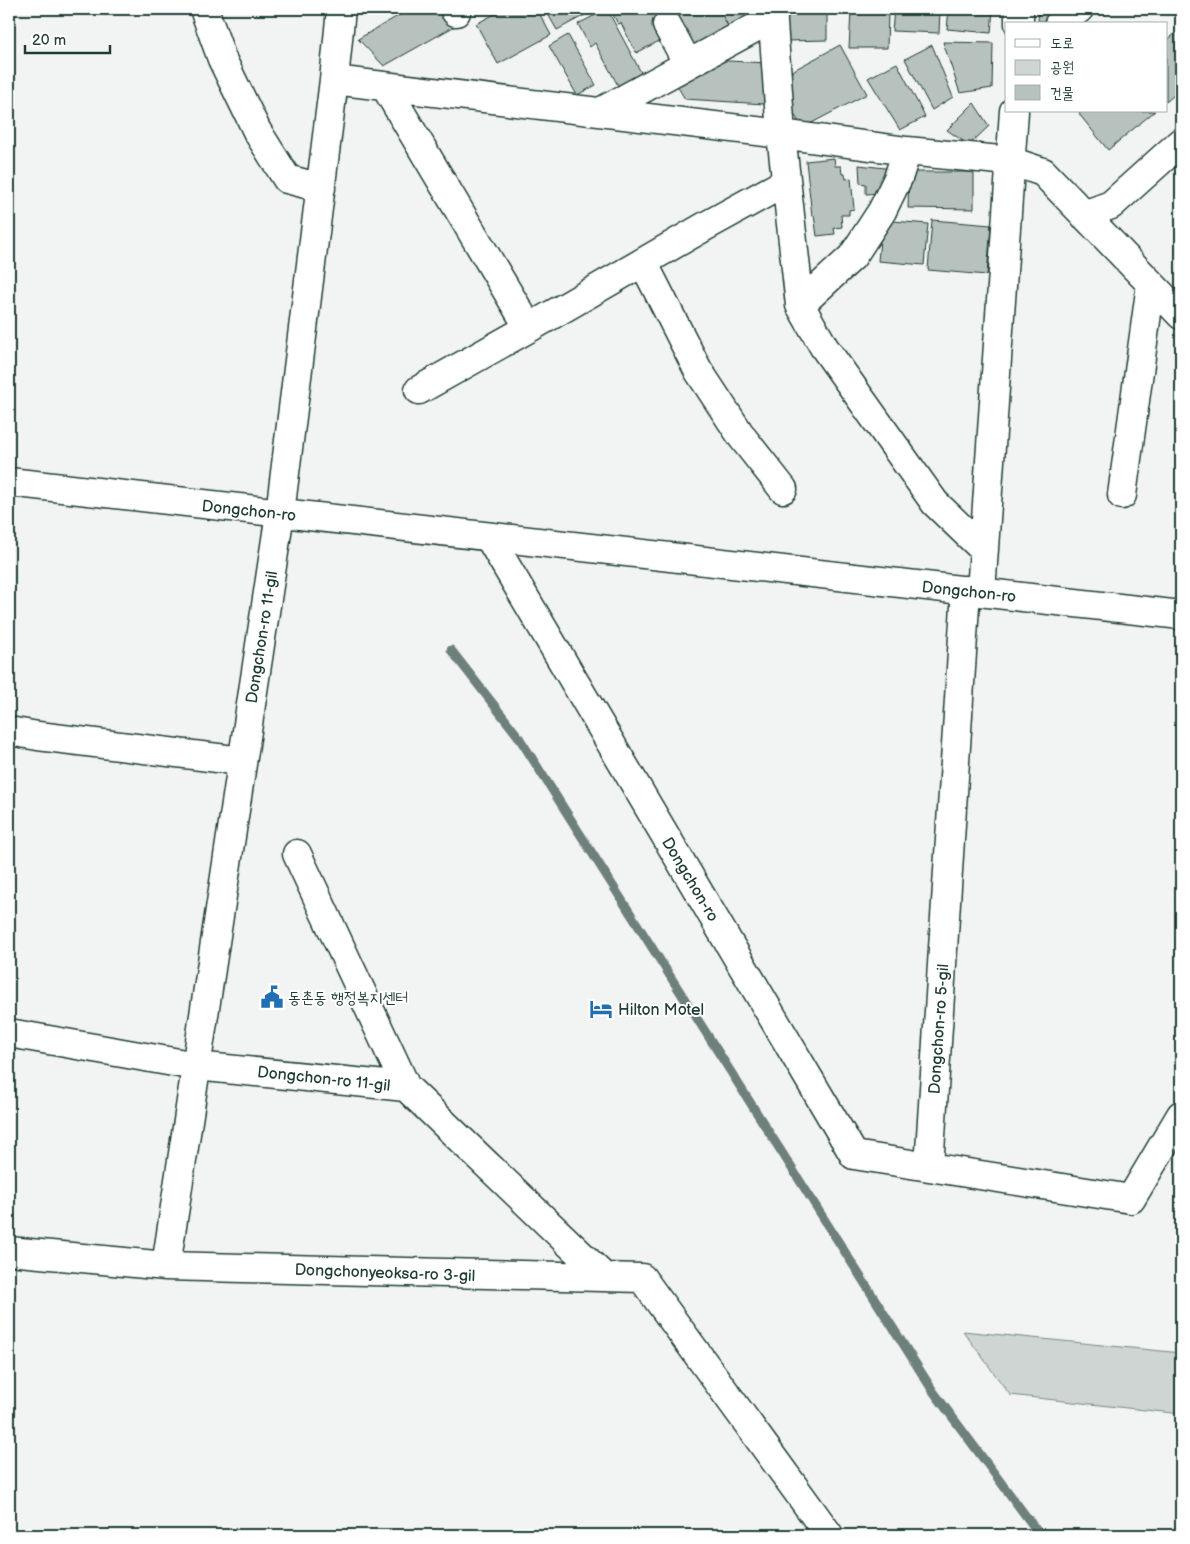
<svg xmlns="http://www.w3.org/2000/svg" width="1190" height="1544" font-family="'Balsamiq Sans','Poor Story',sans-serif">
<rect width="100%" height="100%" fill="#f2f3f3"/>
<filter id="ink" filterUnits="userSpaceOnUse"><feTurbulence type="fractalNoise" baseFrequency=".02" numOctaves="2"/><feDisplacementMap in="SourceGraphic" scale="10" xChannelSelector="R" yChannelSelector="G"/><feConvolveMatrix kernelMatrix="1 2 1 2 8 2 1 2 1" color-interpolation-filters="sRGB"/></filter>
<g filter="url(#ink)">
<path fill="#ced5d3" stroke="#768984" d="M963,1331L1181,1353V1414L1010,1395Z"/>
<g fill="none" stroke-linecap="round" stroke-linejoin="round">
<path stroke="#6d807b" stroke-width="9" d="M451,650L518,736L933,1391L1040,1535"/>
</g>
<path fill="#b7c1bd" stroke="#1f3d34" d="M410,9H446L455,26L384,66L358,39Z
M504,9H537L551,35L498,64L476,24Z
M545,9H596L557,30Z
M607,9L644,78L621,91L595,43L590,47L578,24Z
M610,9H653L667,37L636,53L621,23L618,24Z
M664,9H683L669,17Z
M690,9H719L729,28L689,51L671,19Z
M719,9H762L729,28Z
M786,9H827V40L786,41Z
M894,9H940L939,33L892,31Z
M949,9H993L991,33L947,29Z
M1039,9H1064L1048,21H1038Z
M851,12L888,13L887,48H849Z
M1181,29V89L1166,102V41Z
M568,35L596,85L577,95L549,46Z
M943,42L993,43L992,88L960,93Z
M840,45L867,94L802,128L791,108L792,71Z
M932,45L953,97L932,110L905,59Z
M709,60L768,63L764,104L685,99L673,79Z
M897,63L925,117L900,130L868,78Z
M974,103L989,126L969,145L947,130Z
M1083,111H1155L1108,150L1079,114Z
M834,158L835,166H841L842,174H845L846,179L851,178L854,209L849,210V215H841L842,227L834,228L835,234L817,236L814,215L812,216L806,161Z
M859,165L893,169L880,193L866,194V184L860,183Z
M909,172H974V209L908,208Z
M882,220L928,224L924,265L878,261Z
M932,220L991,225L987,275L928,270Z"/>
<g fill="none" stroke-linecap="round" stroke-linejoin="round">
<defs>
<path id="street" d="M204,9L222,59L257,131L287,179L321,188
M454,9L456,12
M772,9L781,134L800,305L824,347L935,503L984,550
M1019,24V9
M1059,24L1079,9
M667,25L688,64
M334,80L781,134L907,151L1010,161L1043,172L1181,315
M385,86L529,328L704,227L786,182
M600,112L773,18
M1084,215L1111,205L1181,142
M643,262L698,370L742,437L783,489
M800,305L852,257L882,211L898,178L907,151
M419,390L529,328
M1122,495L1151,284
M489,537L854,1155L1131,1199L1181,1115
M981,592L1014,111
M9,731L38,736L242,761
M297,854L406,1087L604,1277
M9,1033L196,1066L406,1087
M929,1167L966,590
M9,1251L166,1266L642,1278L829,1535
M166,1266L280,513L334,80L341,9"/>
<path id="secondary" d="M9,482L1181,615"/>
</defs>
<use href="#street" stroke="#1f3d34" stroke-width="31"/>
<use href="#secondary" stroke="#1f3d34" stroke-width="31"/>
<use href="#street" stroke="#fff" stroke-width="28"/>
<use href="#secondary" stroke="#fff" stroke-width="28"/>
</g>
</g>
<defs>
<symbol id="civic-bare" viewBox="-9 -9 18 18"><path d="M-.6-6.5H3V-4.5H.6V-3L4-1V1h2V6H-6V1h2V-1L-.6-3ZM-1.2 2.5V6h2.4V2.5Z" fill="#1f6fb2" stroke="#fff" stroke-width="2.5" paint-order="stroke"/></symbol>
<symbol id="hotel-bare" viewBox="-9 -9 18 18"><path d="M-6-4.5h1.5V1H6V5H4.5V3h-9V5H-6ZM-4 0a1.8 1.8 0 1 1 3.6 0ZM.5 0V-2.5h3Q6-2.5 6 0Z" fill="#1f6fb2" stroke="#fff" stroke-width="2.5" paint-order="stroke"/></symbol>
</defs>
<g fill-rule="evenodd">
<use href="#civic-bare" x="256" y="981" width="32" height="32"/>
<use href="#hotel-bare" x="585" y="993" width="32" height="32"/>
</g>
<g text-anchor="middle" stroke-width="4" stroke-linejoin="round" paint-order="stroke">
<g font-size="16" fill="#1f3d34" stroke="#fff">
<text transform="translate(249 510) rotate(6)" y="6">Dongchon-ro</text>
<text transform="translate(969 591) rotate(6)" y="6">Dongchon-ro</text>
<text transform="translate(261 637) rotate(-81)" y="6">Dongchon-ro 11-gil</text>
<text transform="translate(691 879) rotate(59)" y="6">Dongchon-ro</text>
<text transform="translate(938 1029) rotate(-86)" y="6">Dongchon-ro 5-gil</text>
<text transform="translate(324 1078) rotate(6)" y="6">Dongchon-ro 11-gil</text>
<text transform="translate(385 1272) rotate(2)" y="6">Dongchonyeoksa-ro 3-gil</text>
</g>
<g font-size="16" fill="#1f3d34" stroke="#fff" text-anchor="start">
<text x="288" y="1003">동촌동 행정복지센터</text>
<text x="618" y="1015">Hilton Motel</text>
</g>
</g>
<rect width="1190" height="1544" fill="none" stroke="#fff" stroke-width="30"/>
<rect x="15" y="15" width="1160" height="1514" fill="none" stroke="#1f3d34" stroke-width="2" filter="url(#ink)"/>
<rect x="1005" y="22" width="162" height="90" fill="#ffffff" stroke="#a5b1ae"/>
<rect x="1015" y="39" width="25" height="8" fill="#ffffff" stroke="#a5b1ae"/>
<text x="1050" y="48" font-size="15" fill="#1f3d34">도로</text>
<rect x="1015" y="60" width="25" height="15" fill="#ced5d3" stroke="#a5b1ae"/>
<text x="1050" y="72" font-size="15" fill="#1f3d34">공원</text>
<rect x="1015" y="85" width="25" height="15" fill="#b7c1bd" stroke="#a5b1ae"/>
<text x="1050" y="98" font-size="15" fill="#1f3d34">건물</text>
<path d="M25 45v8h85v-8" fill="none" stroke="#1f3d34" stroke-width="2.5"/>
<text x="32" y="45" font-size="15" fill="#1f3d34" stroke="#ffffff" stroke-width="4" paint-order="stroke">20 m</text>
</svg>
